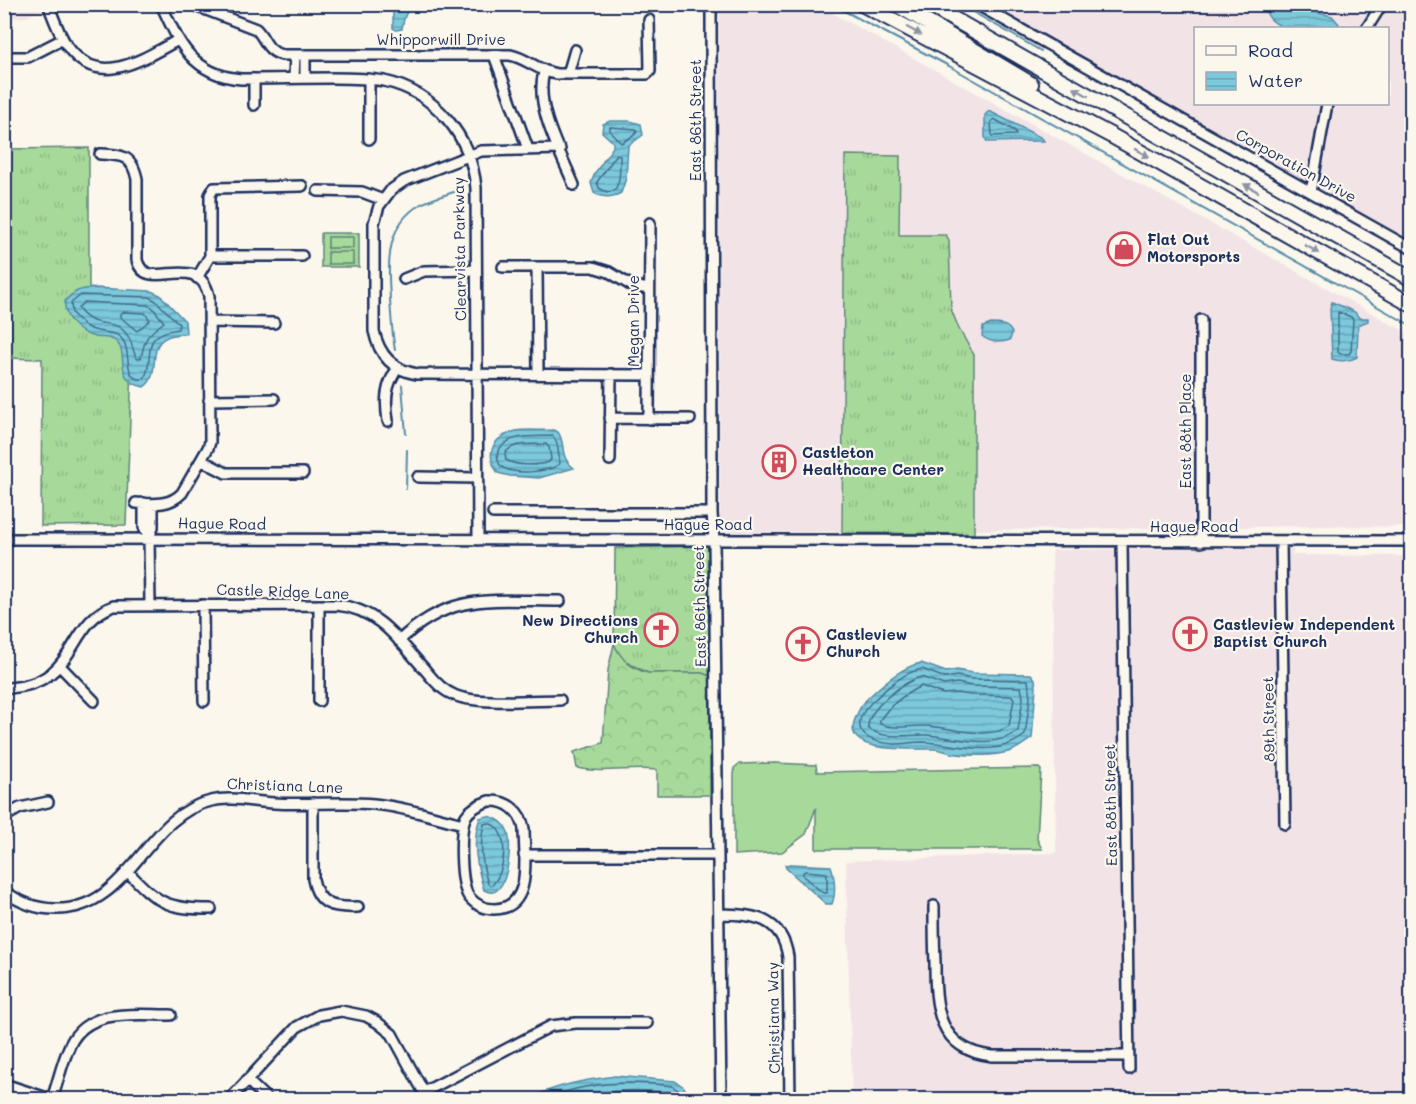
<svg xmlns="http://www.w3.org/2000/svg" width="1416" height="1104" font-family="Mali,sans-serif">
<defs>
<pattern id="grass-tufts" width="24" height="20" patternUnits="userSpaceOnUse" patternTransform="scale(1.5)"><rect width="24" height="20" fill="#a7d99a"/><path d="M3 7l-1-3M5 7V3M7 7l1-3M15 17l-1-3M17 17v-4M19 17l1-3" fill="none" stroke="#8fbb87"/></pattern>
<pattern id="forest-crowns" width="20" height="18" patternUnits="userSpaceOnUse" patternTransform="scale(1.5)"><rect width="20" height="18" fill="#a7d99a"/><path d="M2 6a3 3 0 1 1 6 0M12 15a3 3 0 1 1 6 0" fill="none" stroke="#8fbb87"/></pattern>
<pattern id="water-rules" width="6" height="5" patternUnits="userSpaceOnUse" patternTransform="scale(1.5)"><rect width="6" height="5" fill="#7cc9db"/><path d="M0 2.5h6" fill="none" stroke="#65a4b5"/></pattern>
</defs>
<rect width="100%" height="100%" fill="#fbf7ec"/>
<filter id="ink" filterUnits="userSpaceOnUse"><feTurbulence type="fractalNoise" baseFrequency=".0167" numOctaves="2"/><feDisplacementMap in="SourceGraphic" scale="12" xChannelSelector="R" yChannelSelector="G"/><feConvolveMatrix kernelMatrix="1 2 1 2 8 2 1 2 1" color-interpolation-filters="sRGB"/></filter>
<g filter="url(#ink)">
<path fill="#f2e3e7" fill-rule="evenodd" d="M4,5H41L43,9L27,17L5,18Z
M669,5H818L1411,335V527L1326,526L729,533L720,525L719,16L697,13Z
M964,5H1411V257ZM1196,28H1388V104H1196Z
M1294,547L1292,555L1411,556V1099H852L846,861L1056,853L1052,550Z"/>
<path fill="url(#grass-tufts)" stroke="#61847c" stroke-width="1.5" d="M89,148V293L133,341L126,525L41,526L42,359L5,358L4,149Z
M845,155L900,156L899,235H946L949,240L951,309L959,329L974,355V534L842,533Z
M321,233H359V267H321Z
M710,546V676L702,673H648L622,660L614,644L615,548Z"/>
<path fill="url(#forest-crowns)" stroke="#61847c" stroke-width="1.5" d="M614,644C622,660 630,668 648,673H702L710,676V795H657V770C630,767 603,774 577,768L574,752L603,743L608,670Z"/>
<path fill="#a7d99a" stroke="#61847c" stroke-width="1.5" d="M328,237H353V248H328Z
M328,252H353V264H328Z
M775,763L816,765L817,772L1039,768L1041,770L1037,839L1042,849H816V808L806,834L782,852L734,855V768L739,764Z"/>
<path fill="url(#water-rules)" stroke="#558ba9" stroke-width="1.5" d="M375,5V4L422,5C407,5 404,15 402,29L396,30L393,28V8Z
M1283,5L1332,16L1339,24L1338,28C1316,29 1276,36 1266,12L1273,5Z
M989,111L1042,138L1044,141L987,142L985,137V115Z
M610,121H630L641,124L643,135L628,146L626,178L621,193C611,198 604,198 594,193L591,183L595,173L613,147V142L602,132L603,124Z
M95,288L151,291L160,295L185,321L186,333C180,335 173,334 167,337C146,346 162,375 144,387C110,380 132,352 114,340C109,337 101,338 95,337C78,333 63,318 65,301C75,290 80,289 95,288Z
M1332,302L1355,312L1359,318H1368V321L1358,325L1357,357C1350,361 1340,362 1332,359L1330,308Z
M991,324C1000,324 1008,324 1012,333L1010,340C1000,343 990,343 982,336L983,327Z
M554,430L558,432C567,446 558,456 574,468L539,478L510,476L498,473C484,453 493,437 516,431C527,429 542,431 554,430Z
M921,663L946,672L957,670L972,673L1031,674L1035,679L1036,687L1032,738C1024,743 1017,750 1008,752C993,756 972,756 957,754C950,753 942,750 935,749C918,748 844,756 854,722C857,712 863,702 871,695C885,682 902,667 921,663Z
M488,816C496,818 504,822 507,830C512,844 509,880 497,890C493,894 488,892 484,890C477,867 471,842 480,818Z
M790,864L831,866C835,877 836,894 832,904H826L786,868L785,865Z
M615,1076L675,1081L684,1087L690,1099H529C555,1085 586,1080 615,1076Z"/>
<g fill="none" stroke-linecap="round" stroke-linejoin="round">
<path stroke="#426d90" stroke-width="1.5" d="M994,119L1015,131L1016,135L992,136L991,122Z
M610,127L636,129L637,132L633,136L621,143L610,131Z
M617,154L620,156C620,169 622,203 599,188L597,182Z
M81,295L149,297L156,301L179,324L178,329C136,335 157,356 144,379C123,382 131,354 124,342C117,330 106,334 94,330C85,328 78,320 72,313L71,303Z
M84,302L147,305L152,307L164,322C147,336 146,334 141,358L137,359C131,349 134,341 123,330C110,318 94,331 78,308Z
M123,312L145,313L150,320L137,331L120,317V314Z
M1338,312L1351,317L1353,320L1351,351L1349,354H1340L1338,352Z
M553,436L557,443L560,463C553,473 508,476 500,465C497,461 497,456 498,451C509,433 533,437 553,436Z
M546,444L549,447L551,459L549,462C537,466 516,466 506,460L505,454C512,441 533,445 546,444Z
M922,669L945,678L957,676L972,679L1028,680L1030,698L1025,735C993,760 958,743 922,742C913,742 904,744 894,744C860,742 847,725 875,699C888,687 904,672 922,669Z
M921,677L944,685L957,683L972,686L1021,687L1023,698L1018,731C992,751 956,737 927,735C908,734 885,741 868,728C867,709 904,681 921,677Z
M921,686L943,694L957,693L971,695L1012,696L1014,699L1009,726C989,741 950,727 927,726C911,725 895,730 880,724V720C889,706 905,694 921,686Z
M488,823C511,828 506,874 491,886L488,884C482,865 479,844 484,824Z
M806,871L827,873V893H823L803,876V872Z
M543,1100C583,1082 629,1080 672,1086L679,1091L683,1100
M566,1100C602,1091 631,1088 669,1093L675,1100"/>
<path stroke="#558ba9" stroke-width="2" d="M831,4L949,66L1412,326
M959,4L1041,51
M395,350C392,333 391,316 390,299C388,263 385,225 421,204C433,198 448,194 460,190
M402,385L406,434
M406,489L407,450"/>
<defs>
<path id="minor" d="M48,4C54,19 59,35 68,47C99,90 144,58 178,40
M161,4C179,44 193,75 241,79C272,79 303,78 333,78C350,78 367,78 384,81C435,92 471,136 476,188L478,540
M191,4L256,29C266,39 266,51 282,55H510C527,58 539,72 557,74H647L650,71L649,20
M711,4L712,513L714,540L721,1100
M976,4L1412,249
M1367,28L1382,4
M305,55V78
M494,55L528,149
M13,57H28L63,39
M544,72C534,107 561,153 574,185
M568,74L575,50
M294,78L295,55
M254,79V105
M369,79V139
M560,149L481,151L404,181L391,190L379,206L374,223V331C379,355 393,370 417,374L649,375
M100,154C122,155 132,155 137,179V260C146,296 198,248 209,296L210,442L208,448L182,493C170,506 153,504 136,503
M318,191L362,192L383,200
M1311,192L1327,104
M210,256H302
M503,267H593L609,272L632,286L649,289
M537,267L538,374
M197,278L210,256V195L214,188L302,186
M404,279L424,271L476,270
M1201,320V542
M209,322L274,323
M209,400L274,399
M610,418L690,419
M649,419L650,223
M388,421C385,401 385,385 398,368
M201,460L226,473H303
M610,460L611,374
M418,477L477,478
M144,503V527L149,538
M493,513H712
M4,539L1412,541
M1122,542L1129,1069
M1281,542L1285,824
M150,605L149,538L153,527V504
M203,605L204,701
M319,605V701
M399,641C451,591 493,601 560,601
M60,666L94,701
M4,688C79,687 65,622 114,606L336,605C378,608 400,642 426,671C434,681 442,690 454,695C475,705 534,700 560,700
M489,801C507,800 521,811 524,829C524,855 534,909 494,909C484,909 475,904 469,897C460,885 459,830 466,816C471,808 480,804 489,801Z
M313,803V879C318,906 334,908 358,907
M4,817L20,808L48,802
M524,855H718
M127,871C158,903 166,909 211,909
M4,891C19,902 36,909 55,909C130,911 144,816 211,801C232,796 252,802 274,803C307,805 341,801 374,804C405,807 434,817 463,824
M934,906C934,925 934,943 935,962C935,1006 937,1050 992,1056H1129
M719,914C753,914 782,917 788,957L790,1100
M247,1080L268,1100
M4,1084L53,1100
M424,1092L551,1026L576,1023H647
M52,1099C58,1082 62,1062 70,1045C88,1007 137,1015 171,1015
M229,1100L297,1027L319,1015L341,1011L366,1016L377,1022L392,1034L428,1100"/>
<path id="highway" d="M862,4L1112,136L1412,305
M896,4L1031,84
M927,4L1412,279"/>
</defs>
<use href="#minor" stroke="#1b2f5e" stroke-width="14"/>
<use href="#highway" stroke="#1b2f5e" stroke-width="18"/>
<use href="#minor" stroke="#fbf7ec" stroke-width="9"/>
<use href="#highway" stroke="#fbf7ec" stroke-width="14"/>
</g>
<defs><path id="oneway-solid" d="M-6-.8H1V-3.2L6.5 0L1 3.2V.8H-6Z" transform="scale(1.5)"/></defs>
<g fill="#8b93a5">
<use href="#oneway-solid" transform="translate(914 31) rotate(28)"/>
<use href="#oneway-solid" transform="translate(1081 92) rotate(-150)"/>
<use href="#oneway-solid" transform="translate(1142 153) rotate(29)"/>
<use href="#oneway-solid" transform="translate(1251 188) rotate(-151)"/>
<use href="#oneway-solid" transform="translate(1312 249) rotate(29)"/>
</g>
</g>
<defs>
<symbol id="shop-ring" viewBox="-11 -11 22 22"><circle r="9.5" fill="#fbf7ec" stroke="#d1495b" stroke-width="1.5"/><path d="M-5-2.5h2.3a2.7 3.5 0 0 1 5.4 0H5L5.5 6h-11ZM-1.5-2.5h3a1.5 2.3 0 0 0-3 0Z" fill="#d1495b"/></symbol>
<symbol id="building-ring" viewBox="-11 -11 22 22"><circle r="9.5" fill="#fbf7ec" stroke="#d1495b" stroke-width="1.5"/><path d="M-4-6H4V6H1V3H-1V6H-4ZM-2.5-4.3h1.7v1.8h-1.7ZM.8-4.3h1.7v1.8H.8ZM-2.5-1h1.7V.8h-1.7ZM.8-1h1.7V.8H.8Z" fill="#d1495b"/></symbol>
<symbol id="church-ring" viewBox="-11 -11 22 22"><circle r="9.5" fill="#fbf7ec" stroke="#d1495b" stroke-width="1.5"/><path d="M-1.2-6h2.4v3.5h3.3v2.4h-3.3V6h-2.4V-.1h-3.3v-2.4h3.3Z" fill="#d1495b"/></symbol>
</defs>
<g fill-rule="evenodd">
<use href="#shop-ring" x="1105" y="230" width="38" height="38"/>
<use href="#building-ring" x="760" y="443" width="38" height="38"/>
<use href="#church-ring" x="642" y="611" width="38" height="38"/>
<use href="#church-ring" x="1171" y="615" width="38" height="38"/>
<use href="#church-ring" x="784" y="625" width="38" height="38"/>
</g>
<g text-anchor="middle" stroke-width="4.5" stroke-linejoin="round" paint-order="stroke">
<g font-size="15" fill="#1b2f5e" stroke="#fbf7ec">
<text x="441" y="45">Whipporwill Drive</text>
<text transform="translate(696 120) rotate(-90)" y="5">East 86th Street</text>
<text transform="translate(1296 166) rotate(29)" y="5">Corporation Drive</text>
<text transform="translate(460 249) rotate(-91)" y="5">Clearvista Parkway</text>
<text transform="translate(634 321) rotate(-90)" y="5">Megan Drive</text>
<text transform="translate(1186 431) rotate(-90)" y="5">East 88th Place</text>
<text transform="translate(222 524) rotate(1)" y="5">Hague Road</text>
<text x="708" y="530">Hague Road</text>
<text x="1194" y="532">Hague Road</text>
<text transform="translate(283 592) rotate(2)" y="5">Castle Ridge Lane</text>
<text transform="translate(700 606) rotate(-91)" y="5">East 86th Street</text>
<text transform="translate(1269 719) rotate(-91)" y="5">89th Street</text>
<text transform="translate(285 786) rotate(2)" y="5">Christiana Lane</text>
<text transform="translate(1111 805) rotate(-91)" y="5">East 88th Street</text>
<text transform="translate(774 1018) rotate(-91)" y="5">Christiana Way</text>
</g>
<g font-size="15" font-weight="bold" fill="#1b2f5e" stroke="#fbf7ec" text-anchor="start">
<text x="1147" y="245">Flat Out<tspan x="1147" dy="17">Motorsports</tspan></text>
<text x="802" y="458">Castleton<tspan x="802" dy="17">Healthcare Center</tspan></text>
<text x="638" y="626" text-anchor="end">New Directions<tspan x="638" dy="17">Church</tspan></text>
<text x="1213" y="630">Castleview Independent<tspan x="1213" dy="17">Baptist Church</tspan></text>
<text x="826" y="640">Castleview<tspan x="826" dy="17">Church</tspan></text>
</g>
</g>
<rect width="1416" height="1104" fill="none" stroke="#fbf7ec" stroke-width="24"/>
<rect x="12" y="12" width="1392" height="1080" fill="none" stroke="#1b2f5e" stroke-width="2" filter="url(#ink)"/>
<rect x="1194" y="27" width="195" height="78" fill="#fbf7ec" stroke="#a1a7b3" stroke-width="1.5"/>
<rect x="1206" y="46" width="30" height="9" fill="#fbf7ec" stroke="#a1a7b3" stroke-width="1.5"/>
<text x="1248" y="57" font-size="18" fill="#1b2f5e">Road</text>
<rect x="1206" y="72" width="30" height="18" fill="url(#water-rules)" stroke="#a1a7b3" stroke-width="1.5"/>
<text x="1248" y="87" font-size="18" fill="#1b2f5e">Water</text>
</svg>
